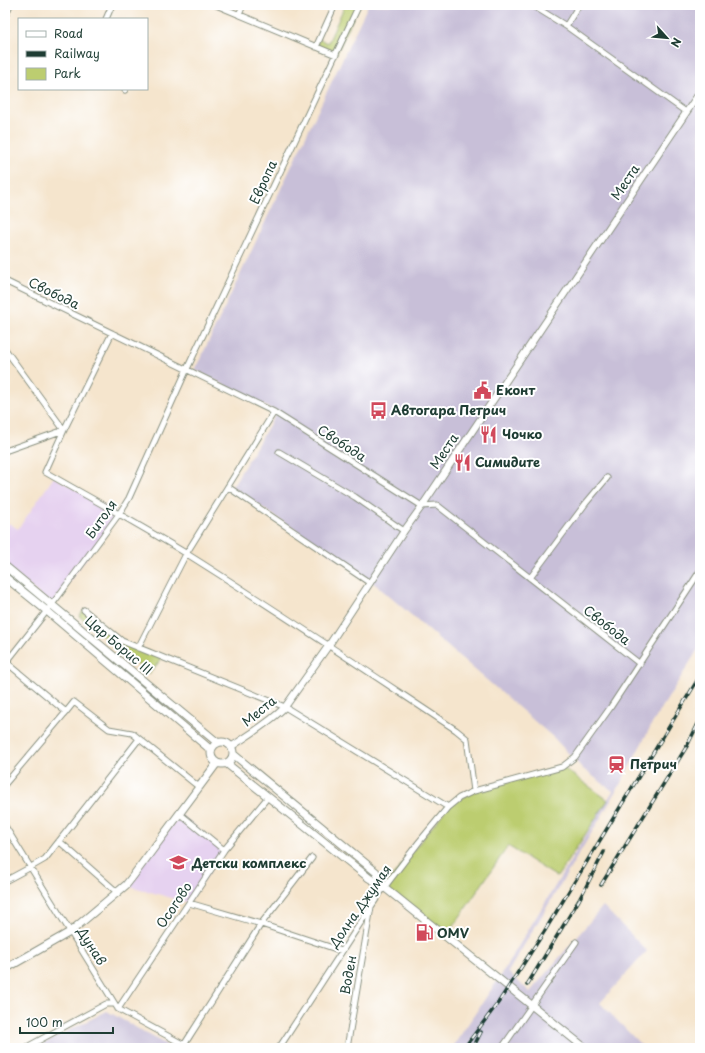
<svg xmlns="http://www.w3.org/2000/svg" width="705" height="1053" font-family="'Playpen Sans',sans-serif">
<rect width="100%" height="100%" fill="#fff"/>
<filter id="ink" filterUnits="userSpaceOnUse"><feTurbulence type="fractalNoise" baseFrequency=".025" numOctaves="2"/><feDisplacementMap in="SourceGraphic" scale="8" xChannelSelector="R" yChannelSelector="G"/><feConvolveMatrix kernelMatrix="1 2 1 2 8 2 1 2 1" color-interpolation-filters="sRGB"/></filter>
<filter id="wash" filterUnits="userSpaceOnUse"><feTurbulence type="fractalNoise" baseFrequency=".012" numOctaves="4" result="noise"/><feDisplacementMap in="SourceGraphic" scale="16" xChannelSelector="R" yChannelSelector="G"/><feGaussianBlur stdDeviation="0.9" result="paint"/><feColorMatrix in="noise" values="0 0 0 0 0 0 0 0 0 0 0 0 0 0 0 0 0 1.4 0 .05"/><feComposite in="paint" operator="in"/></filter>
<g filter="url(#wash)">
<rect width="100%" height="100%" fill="#f5e5cd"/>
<path fill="#e6d2f0" d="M54,477L119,514L52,605L5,566V528L9,523L18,529Z
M180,814L224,850L189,903L126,885Z"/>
<path fill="#c8bfd8" d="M368,5H700V646L652,724L616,792L508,972L530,992L603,906L647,951L600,1003L644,1048H452L499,978L613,791L583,769L554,738L375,584L232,487L277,412L195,370Z
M107,1011L172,1048H35Z"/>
<path fill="#bccd70" stroke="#6e8552" d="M345,5H359L336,55L316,47L319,39L328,43Z
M84,610L121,641L163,657L149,674L79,616Z
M562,767L608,800L557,877L508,846L446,937L384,887L448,807L474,791Z"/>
</g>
<g filter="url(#ink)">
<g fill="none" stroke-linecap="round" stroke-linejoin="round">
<defs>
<path id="minor" d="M216,5L336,55
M532,5L566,26L686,112
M239,15L243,5
M5,16L10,5
M106,19L112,5
M566,26L579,5
M316,47L335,5
M124,89L125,90
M5,281L274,412L422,506L437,505L640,664
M112,333L64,430L45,472C92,499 140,525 187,554C278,611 367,671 456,730L467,739L474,791
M5,349L64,430L5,451
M279,452L355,497L404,531
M228,487L370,583
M530,578L586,503L607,478
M84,610L122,641L285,707L448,807
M138,648L186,554L274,412
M6,662L66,712L74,702L109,729L132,733L199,787
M5,664L57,598L119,514L129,498L187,369L359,5
M5,784L66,712
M180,814L224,850
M5,826L118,1009L190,1048
M59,841L118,893
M5,881L31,867L45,859L139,739
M189,903L261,924L342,951
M118,1009L224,850L268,797
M184,1045L261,924L312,858
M25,1048L106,1004H114
M279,1048L380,893L419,842L448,807L459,798L474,791L562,767L575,757L610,708L700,571
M347,1048L371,907
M502,1048L576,942"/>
<path id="tertiary" d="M231,747C250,734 269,723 285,707L329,645L404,531L422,506L700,92"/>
<path id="secondary" d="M5,566L218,743
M5,577L47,611L211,750
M211 753a11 11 0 1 1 22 0a11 11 0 1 1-22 0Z
M233,754L376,872L383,886
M226,763L369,878L384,887L585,1048
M5,969L70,932L126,885L133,876L217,763"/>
</defs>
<use href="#minor" stroke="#8a9180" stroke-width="7"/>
<use href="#tertiary" stroke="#8a9180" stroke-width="8"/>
<use href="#secondary" stroke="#8a9180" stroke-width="9"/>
<use href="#minor" stroke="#fff" stroke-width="5"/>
<use href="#tertiary" stroke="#fff" stroke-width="6"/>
<use href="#secondary" stroke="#fff" stroke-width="7"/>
<defs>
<path id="rail" d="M601,885L687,746L700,720
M527,985L579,900L604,852
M464,1048L498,1003L544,932L700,676
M473,1048L481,1032"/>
</defs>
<use href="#rail" stroke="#1f3d34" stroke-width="3.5"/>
<use href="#rail" stroke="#fff" stroke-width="2" stroke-dasharray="6" stroke-linecap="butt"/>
</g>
</g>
<defs>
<symbol id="civic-bare" viewBox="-9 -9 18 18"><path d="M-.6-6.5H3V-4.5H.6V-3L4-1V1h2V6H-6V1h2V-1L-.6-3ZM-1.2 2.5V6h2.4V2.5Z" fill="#d1495b" stroke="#fff" stroke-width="2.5" paint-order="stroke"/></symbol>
<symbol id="bus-bare" viewBox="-9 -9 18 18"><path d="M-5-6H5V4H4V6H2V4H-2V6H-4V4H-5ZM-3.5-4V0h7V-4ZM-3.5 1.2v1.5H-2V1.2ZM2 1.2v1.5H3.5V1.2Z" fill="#d1495b" stroke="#fff" stroke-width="2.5" paint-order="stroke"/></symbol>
<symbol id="restaurant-bare" viewBox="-9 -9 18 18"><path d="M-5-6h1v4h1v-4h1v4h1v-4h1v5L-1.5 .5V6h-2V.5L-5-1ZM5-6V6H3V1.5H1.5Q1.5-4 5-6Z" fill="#d1495b" stroke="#fff" stroke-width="2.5" paint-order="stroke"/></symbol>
<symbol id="station-bare" viewBox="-9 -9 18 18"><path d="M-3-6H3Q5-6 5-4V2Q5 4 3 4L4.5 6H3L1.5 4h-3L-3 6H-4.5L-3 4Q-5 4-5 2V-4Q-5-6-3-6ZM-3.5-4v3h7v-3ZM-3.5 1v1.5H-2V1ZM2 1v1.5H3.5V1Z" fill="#d1495b" stroke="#fff" stroke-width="2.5" paint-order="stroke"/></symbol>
<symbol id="school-bare" viewBox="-9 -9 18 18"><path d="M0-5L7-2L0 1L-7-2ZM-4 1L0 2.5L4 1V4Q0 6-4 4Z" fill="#d1495b" stroke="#fff" stroke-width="2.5" paint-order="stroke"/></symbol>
<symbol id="fuel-bare" viewBox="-9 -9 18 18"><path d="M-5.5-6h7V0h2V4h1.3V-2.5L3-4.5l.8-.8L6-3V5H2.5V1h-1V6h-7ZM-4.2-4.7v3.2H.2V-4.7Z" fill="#d1495b" stroke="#fff" stroke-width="2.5" paint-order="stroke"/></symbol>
</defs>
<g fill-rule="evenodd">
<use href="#civic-bare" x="470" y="378" width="25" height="25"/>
<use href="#bus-bare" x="366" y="398" width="25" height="25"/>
<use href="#restaurant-bare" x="476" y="422" width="25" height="25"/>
<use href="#restaurant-bare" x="450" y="450" width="25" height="25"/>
<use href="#station-bare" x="604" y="752" width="25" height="25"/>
<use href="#school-bare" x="166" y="850" width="25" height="25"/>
<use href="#fuel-bare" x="412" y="920" width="25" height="25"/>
</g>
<g text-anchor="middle" stroke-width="4" stroke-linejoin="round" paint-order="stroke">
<g font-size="13" fill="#1f3d34" stroke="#fff">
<text transform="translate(263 182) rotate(-65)" y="5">Европа</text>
<text transform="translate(625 182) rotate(-56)" y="5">Места</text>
<text transform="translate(54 293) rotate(26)" y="5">Свобода</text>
<text transform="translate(342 443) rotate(33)" y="5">Свобода</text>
<text transform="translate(444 451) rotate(-56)" y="5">Места</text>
<text transform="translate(101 519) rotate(-55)" y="5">Битоля</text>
<text transform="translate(607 625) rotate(38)" y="5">Свобода</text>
<text transform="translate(119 645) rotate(40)" y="5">Цар Борис III</text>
<text transform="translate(259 711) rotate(-39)" y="5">Места</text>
<text transform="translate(174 905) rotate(-56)" y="5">Осогово</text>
<text transform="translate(360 906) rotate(-55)" y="5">Долна Джумая</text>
<text transform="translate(92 946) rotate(58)" y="5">Дунав</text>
<text transform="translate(348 975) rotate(-80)" y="5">Воден</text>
</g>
<g font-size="13" font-weight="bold" fill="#1f3d34" stroke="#fff" text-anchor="start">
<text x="496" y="395">Еконт</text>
<text x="391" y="415">Автогара Петрич</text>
<text x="502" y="439">Чочко</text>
<text x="475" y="467">Симидите</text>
<text x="630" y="769">Петрич</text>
<text x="192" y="868">Детски комплекс</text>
<text x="437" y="938">OMV</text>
</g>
</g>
<rect width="705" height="1053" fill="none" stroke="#fff" stroke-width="20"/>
<rect x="18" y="18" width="130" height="72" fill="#ffffff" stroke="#a5b1ae"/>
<rect x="26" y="31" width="20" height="6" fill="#ffffff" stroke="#a5b1ae"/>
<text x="54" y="38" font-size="12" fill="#1f3d34">Road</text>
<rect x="26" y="51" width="20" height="6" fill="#1f3d34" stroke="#a5b1ae"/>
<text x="54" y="58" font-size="12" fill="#1f3d34">Railway</text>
<rect x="26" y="68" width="20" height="12" fill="#bccd70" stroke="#a5b1ae"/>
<text x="54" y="78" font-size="12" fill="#1f3d34">Park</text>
<g transform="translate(667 38) rotate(117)" stroke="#ffffff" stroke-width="3" paint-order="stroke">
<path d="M0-3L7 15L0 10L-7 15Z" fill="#1f3d34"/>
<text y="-6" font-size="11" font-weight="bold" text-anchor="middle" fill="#1f3d34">N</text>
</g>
<path d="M20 1027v6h93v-6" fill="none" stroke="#1f3d34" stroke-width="2"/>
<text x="26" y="1027" font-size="12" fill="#1f3d34" stroke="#ffffff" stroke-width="3" paint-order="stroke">100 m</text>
</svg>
